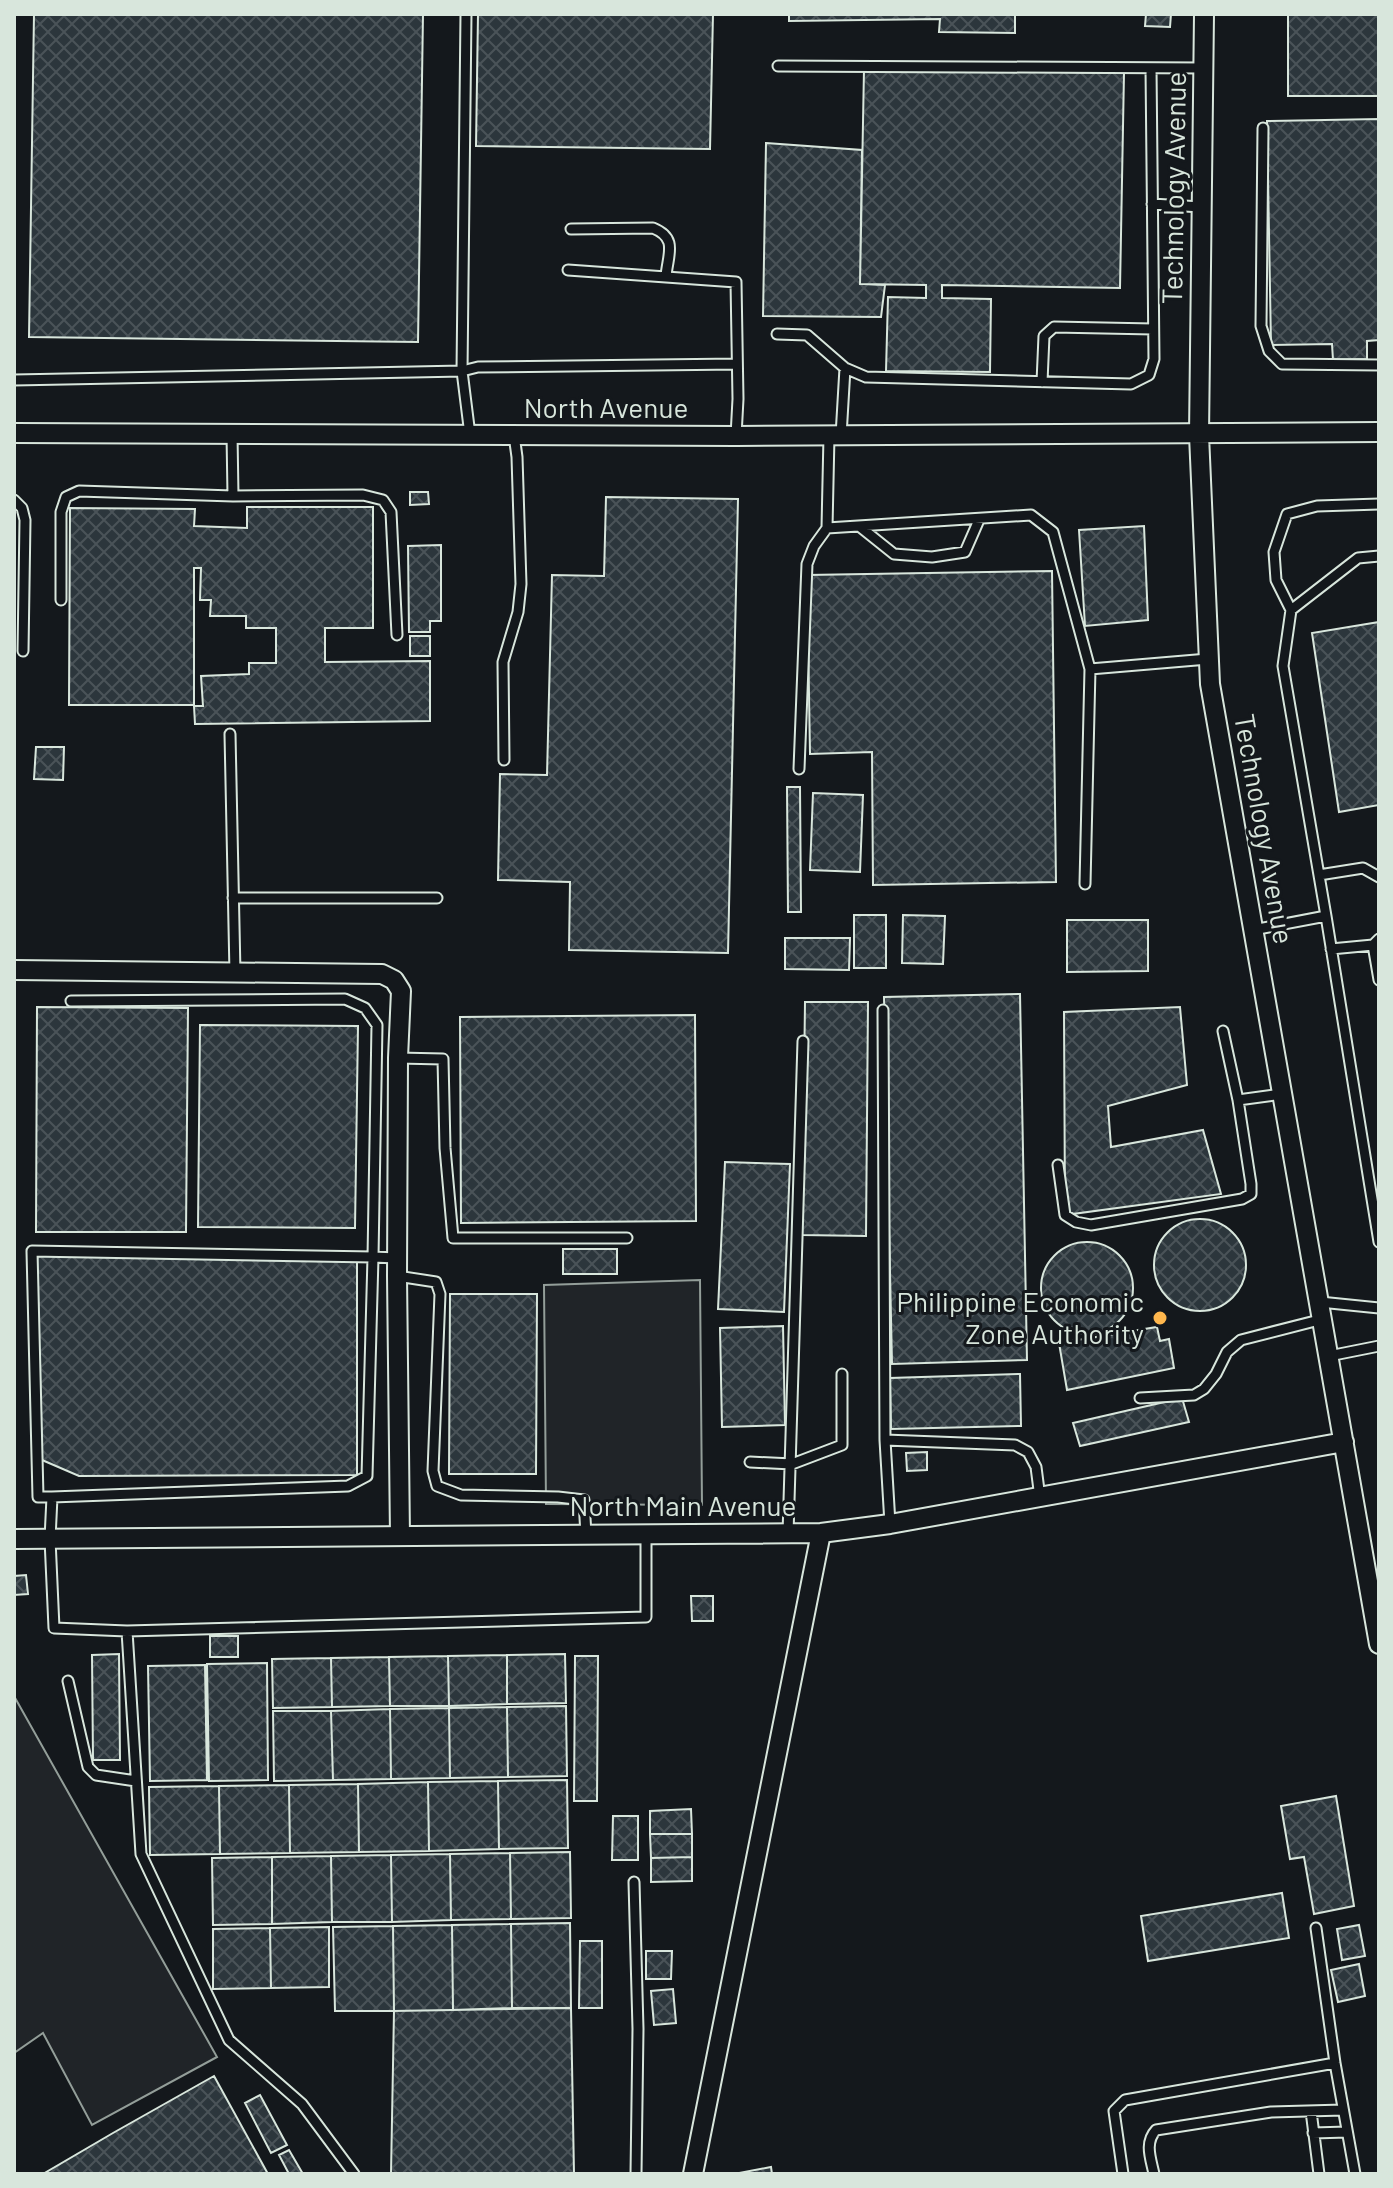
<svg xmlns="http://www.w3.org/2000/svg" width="1393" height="2188" font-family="Barlow,sans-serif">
<defs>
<pattern id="building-cross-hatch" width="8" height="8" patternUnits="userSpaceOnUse" patternTransform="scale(2)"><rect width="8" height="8" fill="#2c363c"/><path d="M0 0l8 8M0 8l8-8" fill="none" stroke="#4a5358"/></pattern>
</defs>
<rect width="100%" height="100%" fill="#14181c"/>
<path fill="#202428" stroke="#939e99" stroke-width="2" d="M700,1280L702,1505L546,1504L544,1285Z
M14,1696L217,2057L92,2125L43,2033L14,2053Z"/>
<path fill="url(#building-cross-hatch)" stroke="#d8e6dc" stroke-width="2" d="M34,14H423L418,342L29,337Z
M478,14H713L710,149L476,146Z
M789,14H1015V33L939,32L940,19L789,21Z
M1045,14H1109V15H1045Z
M1146,14H1171L1170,27L1145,26Z
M1288,14H1379V96H1288Z
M864,69L1124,73L1120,288L942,285V298L991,299L990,372L886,371L888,297L926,298V285L860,284Z
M1379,119V340L1367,341V359L1333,360L1332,344L1271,345L1267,121Z
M766,143L862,150L860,284L885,285L881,317L763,316Z
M410,492H428L429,504L410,505Z
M606,497L738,499L728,953L569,950L570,882L498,880L500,774L547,775L552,575L604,576Z
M247,507H373V628H325V662L430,661V721L195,724L194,706H203L201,676L249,674V663H276V628H246V616H210L211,600H200L201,568H194V705H69L70,508L195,509L194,526L247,528Z
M1144,526L1148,620L1085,626L1079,530Z
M441,545V621H430V632H409L408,546Z
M1052,571L1056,882L873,885L872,752L810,754L807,575Z
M1379,622V805L1339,812L1312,633Z
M410,636H430V656H410Z
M36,747H64L63,780L34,779Z
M787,787H800L801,912H788Z
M813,793L863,795L860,872L810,870Z
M854,915H886V968H854Z
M903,915L945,916L943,964L902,963Z
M1067,920H1148V971L1067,972Z
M785,938H850L849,970L785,969Z
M1020,994L1027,1360L892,1364L884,997Z
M805,1002H868L866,1236L802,1235Z
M37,1007L188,1008L186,1232H36Z
M1180,1007L1187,1085L1108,1106L1111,1147L1203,1130L1221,1194L1065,1215L1064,1012Z
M695,1015L696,1221L461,1223L460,1017Z
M200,1025L358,1026L355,1228L198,1227Z
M725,1162L790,1164L784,1312L718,1309Z
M1154 1265a46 46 0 1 1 92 0a46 46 0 1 1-92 0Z
M1041 1288a46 46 0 1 1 92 0a46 46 0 1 1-92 0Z
M563,1249H617V1274H563Z
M36,1255L357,1259V1475L79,1476L42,1460Z
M450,1294H537L536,1474H449Z
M783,1326L785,1425L722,1427L720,1328Z
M1157,1327L1160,1341L1169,1339L1174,1368L1067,1390L1059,1343Z
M1020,1374L1021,1426L891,1429L890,1378Z
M1182,1398L1189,1422L1080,1446L1073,1423Z
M927,1452V1470L907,1471L906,1453Z
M26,1575L28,1594L14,1595V1576Z
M691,1596H713V1621H692Z
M210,1636H238V1657H210Z
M119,1654L120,1760H93L92,1655Z
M565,1654L566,1703L507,1704V1655Z
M507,1655V1704L449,1706L448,1656Z
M448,1656L449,1706H390L389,1657Z
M575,1656H598L597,1801H574Z
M389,1657L390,1706L332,1707L331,1658Z
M331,1658L332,1707L273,1708L272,1659Z
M267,1663L268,1780L209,1781L207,1664Z
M205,1665L207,1780L150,1781L148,1666Z
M566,1706L567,1776L508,1777L507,1707Z
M507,1707L508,1777L450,1778L449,1708Z
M449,1708L450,1778L391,1779L390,1709Z
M390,1709L391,1779L333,1780L331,1711Z
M273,1711H331L333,1780L274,1781Z
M567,1780L568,1848L499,1849L498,1781Z
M498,1781L499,1849L429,1851L428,1782Z
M428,1782L429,1851L359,1852L358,1784Z
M358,1784L359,1852L290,1853L289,1785Z
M289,1785L290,1853L220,1854L219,1786Z
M219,1786L220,1854L150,1855L149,1787Z
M1336,1796L1354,1906L1314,1914L1304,1857L1290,1859L1281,1806Z
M691,1809L692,1834H650V1811Z
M613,1816H638V1860H612Z
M650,1834H692V1857L651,1858Z
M570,1852L571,1918L511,1919L510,1853Z
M510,1853L511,1919L451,1920L450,1854Z
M450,1854L451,1920L392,1922L391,1855Z
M391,1855L392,1922H332L331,1856Z
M331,1856L332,1922L272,1924V1857Z
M272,1857V1924L213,1925L212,1858Z
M692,1857V1881L651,1882V1858Z
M1282,1893L1289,1938L1148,1961L1141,1916Z
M570,1923L571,2008H512L511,1924Z
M511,1924L512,2008L453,2010L452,1925Z
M452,1925L453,2010L394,2011L393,1926Z
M1359,1925L1365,1956L1342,1960L1337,1929Z
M393,1926L394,2011H335L333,1927Z
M329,1927V1987L271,1988L270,1928Z
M270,1928L271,1988L213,1989V1929Z
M580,1941H602V2008H579Z
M646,1951H672L671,1979H646Z
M1359,1964L1365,1996L1338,2002L1331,1970Z
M673,1989L676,2023L654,2025L651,1991Z
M571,2008L574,2174H391L394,2011Z
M214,2076L268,2174H43L113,2133Z
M260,2095L287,2145L271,2153L245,2103Z
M289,2150L303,2174H289L279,2155Z
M771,2167L772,2174H734Z"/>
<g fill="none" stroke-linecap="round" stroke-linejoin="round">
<defs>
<path id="service" d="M778,66L1204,68
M1263,128L1261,326L1269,351L1282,364L1379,365
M1152,204L1201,207
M571,229L653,228C678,238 668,254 666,276
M568,270L736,282L738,399L736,436
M777,334L807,335L845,368L866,377L1131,384L1149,375L1154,359L1151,68
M14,380L462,371L466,14
M1042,382L1044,336L1054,327L1153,329
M470,435L462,371L478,367L737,364
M841,436L845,368
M233,496L363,495L383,500L391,512L397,635
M14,500L22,508L25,520L23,651
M859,526L894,554L932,557L965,552L979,520
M827,528L1031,515L1053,532L1090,669L1085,884
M61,600V512L66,497L79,491L233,496L232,434
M1291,610L1276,580L1274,552L1287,514L1317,506L1379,504
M1090,669L1208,659
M230,734L235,973
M504,760L503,662L518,612L521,584L517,457L514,435
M799,769L807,564L814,546L827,528L829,436
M1319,875L1363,868L1379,877
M233,898H437
M1326,916L1379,1242
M1253,930L1326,916L1283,666L1291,610L1358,558L1379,556
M1373,945L1379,980
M1331,949L1373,945L1379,939
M883,1010L885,1440L890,1524
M398,1058L443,1059L445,1148L453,1238H627
M1238,1100L1282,1094
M1058,1165L1065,1215L1076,1222L1091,1225L1242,1199L1251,1194V1184L1238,1100L1223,1031
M397,1258L373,1257L367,1476L348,1486L52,1497L50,1539L54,1628L127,1631L646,1617V1535
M397,1276L436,1282L440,1294L433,1471L437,1486L461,1495L558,1497L584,1500L586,1535
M1320,1302L1379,1308
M1329,1356L1379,1346
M1140,1398L1194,1395L1204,1389L1216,1374L1227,1352L1241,1340L1323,1319
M885,1440L1015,1445L1028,1452L1036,1467L1040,1498
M750,1462L792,1464L842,1445V1374
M52,1497H38L32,1251L373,1257L377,1025L365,1008L345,999L71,1001
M788,1534L803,1041
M127,1631L141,1854L229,2040L302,2104L354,2174
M68,1681L88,1767L96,1775L136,1781
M634,1882L638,2029L636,2174
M1316,1928L1335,2063L1355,2174
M1311,2111L1319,2174
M1313,2133L1347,2132
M1123,2174L1114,2111L1125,2100L1335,2063
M1154,2174C1151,2159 1144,2143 1156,2130L1271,2112L1343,2110"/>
<path id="minor" d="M1204,14L1199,435L1210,684L1379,1644
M14,433L736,436L1379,432
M14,970L382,974L394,980L401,991L398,1058L397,1276L400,1536
M14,1539L821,1533L890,1524L1344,1442
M693,2174L821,1533"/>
</defs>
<use href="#service" stroke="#d8e6dc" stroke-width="13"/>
<use href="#minor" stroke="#d8e6dc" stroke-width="22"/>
<use href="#service" stroke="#14181c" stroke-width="9"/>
<use href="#minor" stroke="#14181c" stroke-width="18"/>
</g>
<circle fill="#ffb74d" stroke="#14181c" stroke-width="3" cx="1160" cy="1318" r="8"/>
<g text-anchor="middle" stroke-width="6" stroke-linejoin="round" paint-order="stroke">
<g font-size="28" fill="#d8e6dc" stroke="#14181c">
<text transform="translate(1174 188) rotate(-89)" y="10">Technology Avenue</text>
<text x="606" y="418">North Avenue</text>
<text transform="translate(1264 829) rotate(80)" y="10">Technology Avenue</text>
<text x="683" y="1516">North Main Avenue</text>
</g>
<g font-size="28" fill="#d8e6dc" stroke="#14181c" text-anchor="end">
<text x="1144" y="1312">Philippine Economic<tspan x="1144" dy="32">Zone Authority</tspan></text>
</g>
</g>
<rect width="1393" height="2188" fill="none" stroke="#d8e6dc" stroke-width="32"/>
</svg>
